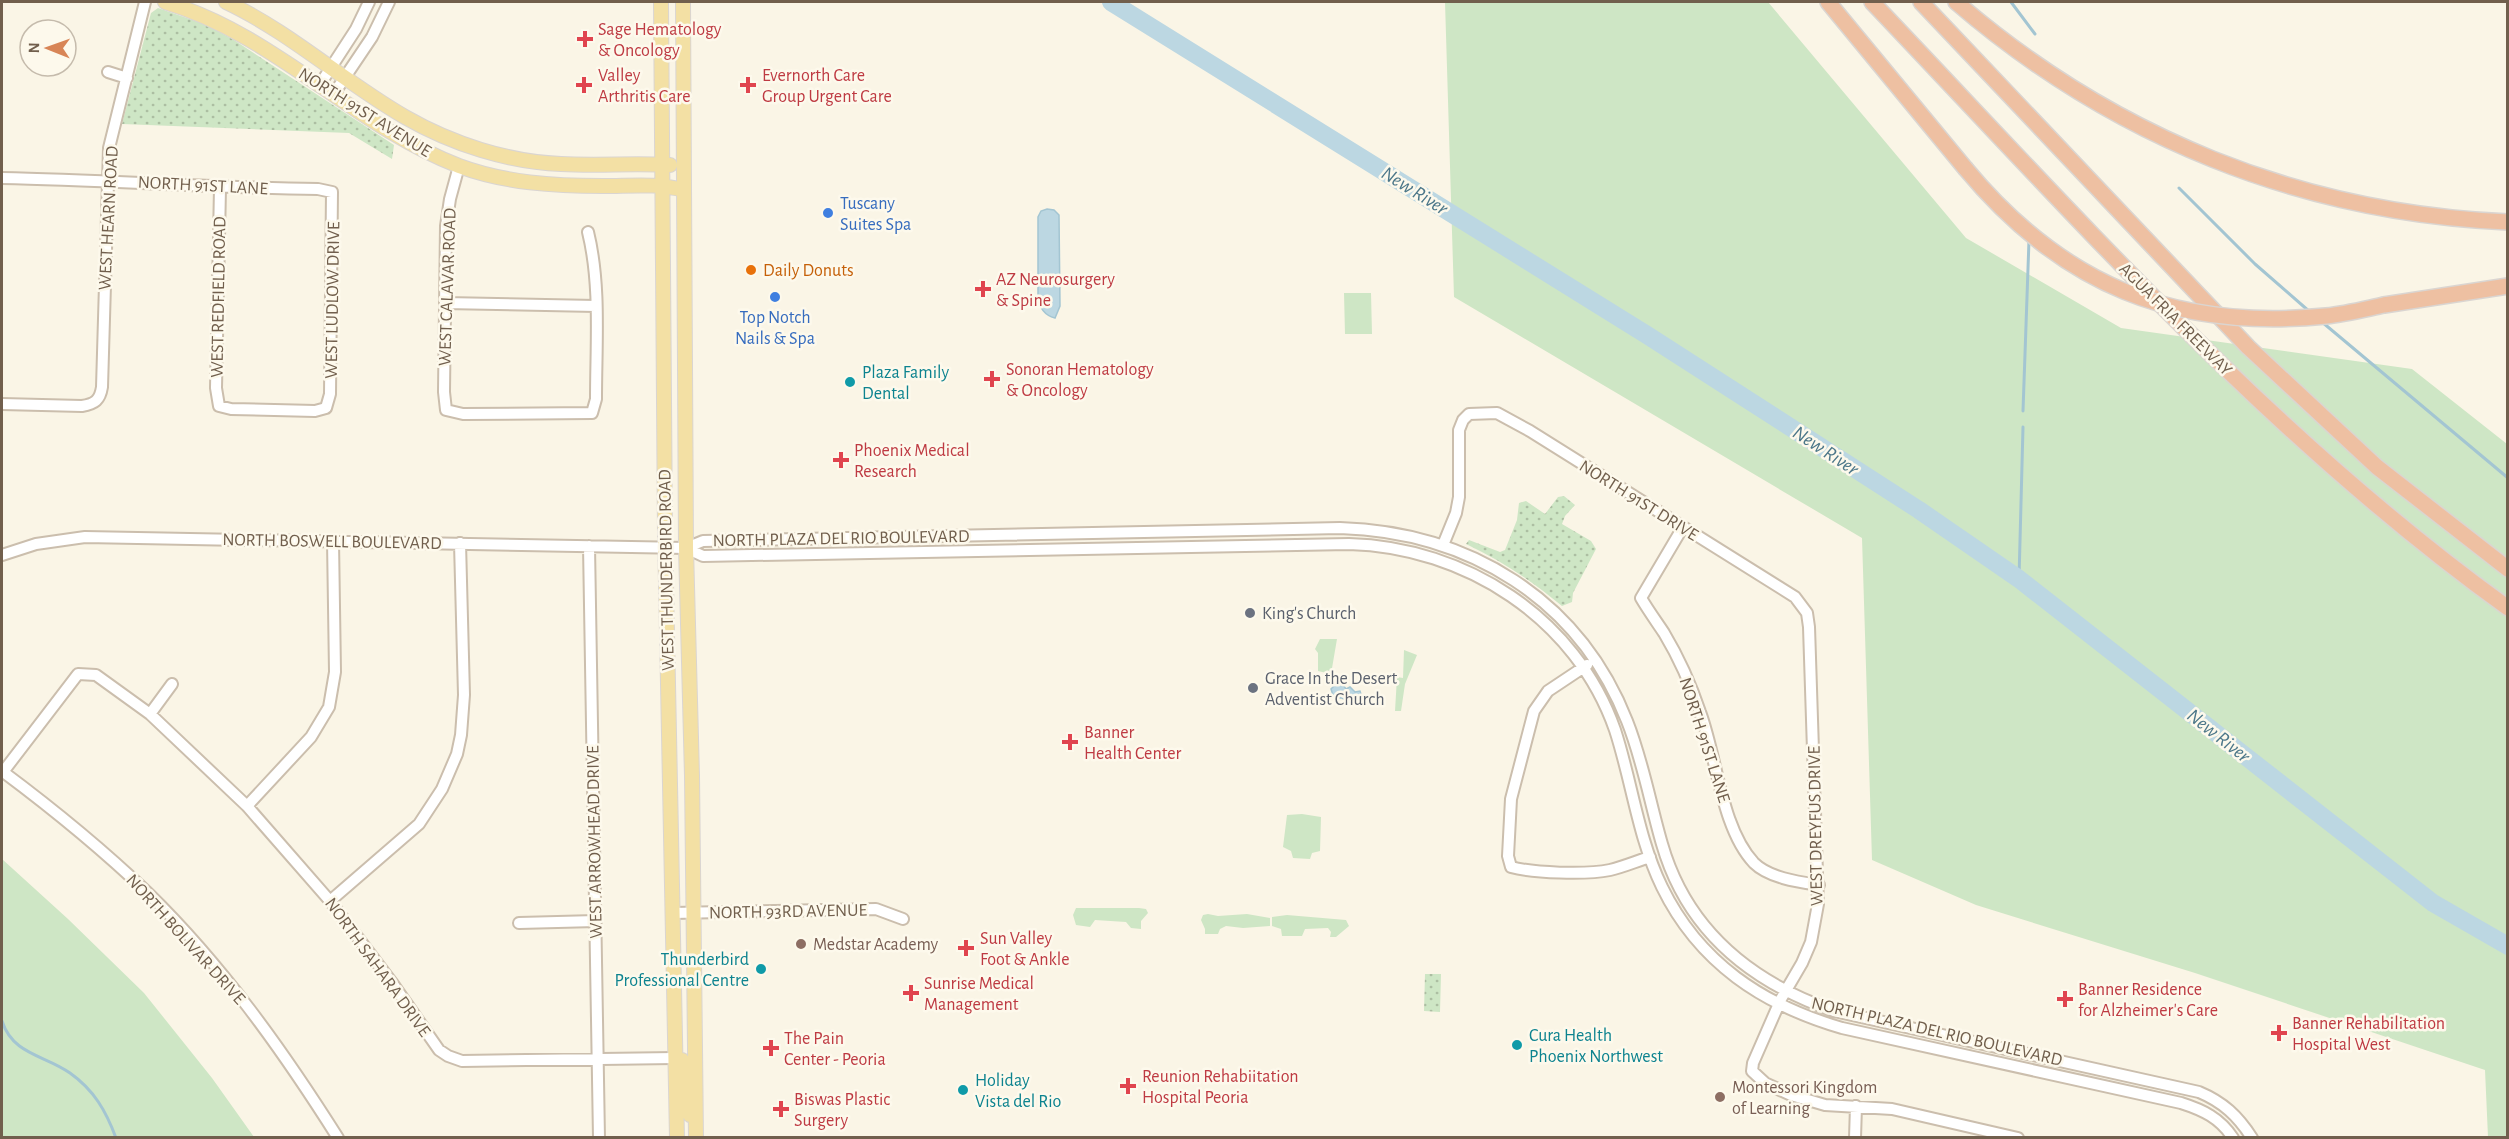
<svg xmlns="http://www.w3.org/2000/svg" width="2509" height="1139" font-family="'Alegreya Sans',sans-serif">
<defs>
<pattern id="park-dots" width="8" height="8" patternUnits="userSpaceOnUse" patternTransform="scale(1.5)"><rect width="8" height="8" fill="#cee6c5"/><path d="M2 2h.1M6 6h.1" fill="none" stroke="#acbea2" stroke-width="1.8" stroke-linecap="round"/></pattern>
</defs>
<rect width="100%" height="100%" fill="#faf5e6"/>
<path fill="#cee6c5" d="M1445,2H1768L1966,238L2121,328L2412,369L2507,444V1137H2488L2485,1070L2195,973L1976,905L1872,860L1862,538L1454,297Z
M1344,293H1371L1372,334H1345Z
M1320,639H1337L1331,674L1318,671V653L1315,649Z
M1404,650L1417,655L1405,684L1401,711H1395L1397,677L1403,678Z
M1302,814L1321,817L1320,851L1312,853L1310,859L1293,858L1291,851L1283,847L1287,815Z
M2,859L68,919L144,993L212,1078L254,1137H2Z
M1076,908H1139L1146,909L1148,913L1141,921V929L1131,928L1126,922L1095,920L1090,927L1076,925L1073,915Z
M1208,914L1218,916L1247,914L1270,918V926L1243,928L1226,926L1220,929L1218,934H1205V929L1201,920L1203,915Z
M1287,915L1346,920L1349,926L1336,937H1330L1331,932L1328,928L1305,929L1302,936H1282L1281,929L1272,926V917Z"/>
<path fill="url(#park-dots)" d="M158,8L207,25L234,40L394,145L392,159L349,133L122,124L151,13Z
M1564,496L1575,505L1565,516L1562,524L1591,541L1596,549L1573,593L1572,602L1562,606C1532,581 1502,561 1466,544L1469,540L1500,552L1505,550L1517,520L1519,503L1526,501L1545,514L1558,497Z
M1425,974H1441L1440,1012L1424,1011Z"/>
<path fill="#bcd7e2" stroke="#a3c5d2" stroke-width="1.5" d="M1047,209L1054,210L1059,215L1060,306L1055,318C1043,315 1039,307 1038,296V217L1041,211Z
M1337,683L1343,685L1346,689L1350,687L1355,692L1360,691L1362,697L1354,698L1350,703L1342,698H1334L1331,689Z"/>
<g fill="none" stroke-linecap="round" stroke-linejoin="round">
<path stroke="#a3c5d2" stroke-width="3" d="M2011,2L2035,34
M2179,188L2255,264L2310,312
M2322,322L2508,478
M2023,411L2029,240
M2019,579L2023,427
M2,1021C13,1055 45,1055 70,1073C94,1090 106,1111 116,1138"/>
<path stroke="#bcd7e2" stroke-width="18" d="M1111,2L1647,335L1919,510L2019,579L2433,903L2508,946"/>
<defs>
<path id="minor" d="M108,72L127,78
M319,86L356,29L369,2
M333,95L372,37L389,2
M459,166L450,199L446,226L444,392L446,410L463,414L592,413L596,399C596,344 601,285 588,232
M2,178C107,180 212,188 318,189L332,192L330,394L326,408L315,411L231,409L219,406L216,388L220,188
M445,303L596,306
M2,404L82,406C95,404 100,400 102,387L109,148L145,2
M1683,527L1641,598C1648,610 1656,621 1664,633C1679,658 1691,685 1700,712C1717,757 1721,828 1754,863C1769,878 1799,882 1819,885
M1443,545L1456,513L1459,497V430L1463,420L1469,414L1497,413L1530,431L1795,597L1807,613L1809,627L1818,904L1811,942L1802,963L1781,999L1753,1063L1752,1071L1765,1083L1791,1095L1825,1105L1892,1109L2018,1138
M589,546L599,1138
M686,548L703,556L1349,544C1465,547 1576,618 1615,730C1632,782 1638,838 1662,887C1699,963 1763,1005 1842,1028L2181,1103C2203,1110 2220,1118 2233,1138
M2,555L36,544L85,537L686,548L703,541L1340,528C1469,532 1579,599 1627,721C1643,761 1650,803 1662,844C1687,931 1751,982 1834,1011L2199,1092C2223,1102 2238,1116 2252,1138
M1587,665L1548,691L1534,711L1511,799L1508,856L1511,867C1533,873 1586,875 1610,870C1623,867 1637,861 1650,857
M150,714L172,684
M2,771C53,809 102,849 148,893C222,965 283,1051 338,1138
M3,772L78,674L96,675L150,714L247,806L330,901L393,984L439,1050L448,1056L462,1061L675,1058
M247,806L311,737L329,707L335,672L333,541
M330,901L419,824L442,789L457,754L461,735L464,695L460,543
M672,913L876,909L903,919
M519,923L596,921
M1855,1138L1856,1106"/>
<path id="major" d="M165,2C274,34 353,125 459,166C505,183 554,186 603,186C631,186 656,183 684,190
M226,2C290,32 344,82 405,117C452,144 508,162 561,164C597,166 634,163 670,165
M661,2L665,532L677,1138
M683,2L686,548L692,776L696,1138
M682,1060L687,1106L690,1115"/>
<path id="highway" d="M1828,2L1965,168
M1872,2C2074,214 2269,436 2508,608
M1921,2L2248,347L2377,467L2508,569
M1956,2C2113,137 2300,213 2508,222
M2384,305L2508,286"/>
</defs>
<use href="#minor" stroke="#cbbead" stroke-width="14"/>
<use href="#major" stroke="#dad5d1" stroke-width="16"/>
<use href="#highway" stroke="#dad5d1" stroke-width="18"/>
<use href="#minor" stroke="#fff" stroke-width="10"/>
<use href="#major" stroke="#f3e0a4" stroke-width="14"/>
<use href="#highway" stroke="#eec0a2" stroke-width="15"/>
<defs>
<path id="highway-bridge" d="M1965,168C2062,285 2174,331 2326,316C2346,314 2365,309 2384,305"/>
</defs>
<use href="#highway-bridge" stroke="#dad5d1" stroke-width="18" stroke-linecap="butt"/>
<use href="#highway-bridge" stroke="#eec0a2" stroke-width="15"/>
</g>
<g fill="#e0444e" stroke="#fdf9ec" stroke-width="2">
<path d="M582 30h6v6h6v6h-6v6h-6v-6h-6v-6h6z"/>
<path d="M581 76h6v6h6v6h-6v6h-6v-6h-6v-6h6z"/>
<path d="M745 76h6v6h6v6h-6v6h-6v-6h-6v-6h6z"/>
<path d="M980 280h6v6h6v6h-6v6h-6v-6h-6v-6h6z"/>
<path d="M989 370h6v6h6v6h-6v6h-6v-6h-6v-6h6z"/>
<path d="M838 451h6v6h6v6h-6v6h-6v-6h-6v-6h6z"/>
<path d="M1067 733h6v6h6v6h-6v6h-6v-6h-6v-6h6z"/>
<path d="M963 939h6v6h6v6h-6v6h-6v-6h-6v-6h6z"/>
<path d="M908 984h6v6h6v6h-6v6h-6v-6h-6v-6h6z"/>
<path d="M2062 990h6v6h6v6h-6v6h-6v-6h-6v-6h6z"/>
<path d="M2276 1024h6v6h6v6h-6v6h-6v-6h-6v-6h6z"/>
<path d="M768 1039h6v6h6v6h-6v6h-6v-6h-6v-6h6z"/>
<path d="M1125 1077h6v6h6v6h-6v6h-6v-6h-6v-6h6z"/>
<path d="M778 1100h6v6h6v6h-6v6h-6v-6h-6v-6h6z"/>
</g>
<g fill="#3f7fe0" stroke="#fdf9ec" stroke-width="2">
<circle cx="828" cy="213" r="6"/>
<circle cx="775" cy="297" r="6"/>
</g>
<circle fill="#e8710a" stroke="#fdf9ec" stroke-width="2" cx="751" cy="270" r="6"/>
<g fill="#0f9aa8" stroke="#fdf9ec" stroke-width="2">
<circle cx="850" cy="382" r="6"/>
<circle cx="761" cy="969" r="6"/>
<circle cx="1517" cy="1045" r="6"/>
<circle cx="963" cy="1090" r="6"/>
</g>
<g fill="#6b7280" stroke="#fdf9ec" stroke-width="2">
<circle cx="1250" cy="613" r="6"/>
<circle cx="1253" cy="688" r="6"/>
</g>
<g fill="#8d6e63" stroke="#fdf9ec" stroke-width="2">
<circle cx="801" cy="944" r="6"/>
<circle cx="1720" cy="1097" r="6"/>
</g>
<g text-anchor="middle" stroke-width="5" stroke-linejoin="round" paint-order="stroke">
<g font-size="18" fill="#be3a42" stroke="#fdf9ec" text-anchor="start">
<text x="598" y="35">Sage Hematology<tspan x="598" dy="21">&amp; Oncology</tspan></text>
<text x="598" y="81">Valley<tspan x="598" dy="21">Arthritis Care</tspan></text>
<text x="762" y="81">Evernorth Care<tspan x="762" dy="21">Group Urgent Care</tspan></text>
<text x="996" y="285">AZ Neurosurgery<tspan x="996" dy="21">&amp; Spine</tspan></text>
<text x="1006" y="375">Sonoran Hematology<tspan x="1006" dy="21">&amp; Oncology</tspan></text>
<text x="854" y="456">Phoenix Medical<tspan x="854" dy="21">Research</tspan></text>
<text x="1084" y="738">Banner<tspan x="1084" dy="21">Health Center</tspan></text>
<text x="980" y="944">Sun Valley<tspan x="980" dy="21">Foot &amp; Ankle</tspan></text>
<text x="924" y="989">Sunrise Medical<tspan x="924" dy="21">Management</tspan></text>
<text x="2078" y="995">Banner Residence<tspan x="2078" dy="21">for Alzheimer's Care</tspan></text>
<text x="2292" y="1029">Banner Rehabilitation<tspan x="2292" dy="21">Hospital West</tspan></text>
<text x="784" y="1044">The Pain<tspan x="784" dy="21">Center - Peoria</tspan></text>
<text x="1142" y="1082">Reunion Rehabiitation<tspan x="1142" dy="21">Hospital Peoria</tspan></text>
<text x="794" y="1105">Biswas Plastic<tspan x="794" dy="21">Surgery</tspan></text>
</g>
<g font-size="18" fill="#715f4d" stroke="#fdf9ec">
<text transform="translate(365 112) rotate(32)" y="6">NORTH 91ST AVENUE</text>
<text transform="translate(203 185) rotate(3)" y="6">NORTH 91ST LANE</text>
<text transform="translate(108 218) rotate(-87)" y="6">WEST HEARN ROAD</text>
<text transform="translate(447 287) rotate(-88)" y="6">WEST CALAVAR ROAD</text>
<text transform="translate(218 297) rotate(-89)" y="6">WEST REDFIELD ROAD</text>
<text transform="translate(332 300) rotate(-89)" y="6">WEST LUDLOW DRIVE</text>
<text transform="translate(2176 319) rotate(45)" y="6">AGUA FRIA FREEWAY</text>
<text transform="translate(1639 500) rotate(32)" y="6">NORTH 91ST DRIVE</text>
<text transform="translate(841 538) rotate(-1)" y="6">NORTH PLAZA DEL RIO BOULEVARD</text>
<text transform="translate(332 541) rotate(1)" y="6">NORTH BOSWELL BOULEVARD</text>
<text transform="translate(666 570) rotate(-91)" y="6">WEST THUNDERBIRD ROAD</text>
<text transform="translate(1705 740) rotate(72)" y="6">NORTH 91ST LANE</text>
<text transform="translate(1815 826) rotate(-91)" y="6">WEST DREYFUS DRIVE</text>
<text transform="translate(594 842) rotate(-91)" y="6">WEST ARROWHEAD DRIVE</text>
<text transform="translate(788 911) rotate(-1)" y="6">NORTH 93RD AVENUE</text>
<text transform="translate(186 939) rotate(48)" y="6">NORTH BOLIVAR DRIVE</text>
<text transform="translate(378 967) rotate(54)" y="6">NORTH SAHARA DRIVE</text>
<text transform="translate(1937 1031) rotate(13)" y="6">NORTH PLAZA DEL RIO BOULEVARD</text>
</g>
<g font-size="18" fill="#366cbe" stroke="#fdf9ec" text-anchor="start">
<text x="840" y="209">Tuscany<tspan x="840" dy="21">Suites Spa</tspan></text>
<text x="775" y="323" text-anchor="middle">Top Notch<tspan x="775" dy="21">Nails &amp; Spa</tspan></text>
</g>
<g font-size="18" fill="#c56008" stroke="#fdf9ec" text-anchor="start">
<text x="763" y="276">Daily Donuts</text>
</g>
<g font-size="18" fill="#0d838f" stroke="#fdf9ec" text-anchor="start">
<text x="862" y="378">Plaza Family<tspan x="862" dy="21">Dental</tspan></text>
<text x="749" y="965" text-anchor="end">Thunderbird<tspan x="749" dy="21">Professional Centre</tspan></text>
<text x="1529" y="1041">Cura Health<tspan x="1529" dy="21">Phoenix Northwest</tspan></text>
<text x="975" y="1086">Holiday<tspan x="975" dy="21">Vista del Rio</tspan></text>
</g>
<g font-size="18" fill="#5b616d" stroke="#fdf9ec" text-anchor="start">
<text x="1262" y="619">King's Church</text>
<text x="1265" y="684">Grace In the Desert<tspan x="1265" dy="21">Adventist Church</tspan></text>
</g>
<g font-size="18" fill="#785e54" stroke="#fdf9ec" text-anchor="start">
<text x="813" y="950">Medstar Academy</text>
<text x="1732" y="1093">Montessori Kingdom<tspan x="1732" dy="21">of Learning</tspan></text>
</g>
<g font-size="20" font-style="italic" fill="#4c7789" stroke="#fdf9ec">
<text transform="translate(1415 190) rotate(32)" y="7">New River</text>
<text transform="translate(1826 450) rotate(33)" y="7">New River</text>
<text transform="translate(2219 735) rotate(38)" y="7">New River</text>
</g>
</g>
<rect width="2509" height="1139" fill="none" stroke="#715f4d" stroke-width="6"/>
<g transform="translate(48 48) rotate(271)"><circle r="28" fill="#fdf9ec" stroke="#c5bbac" stroke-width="1.5"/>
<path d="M0-4.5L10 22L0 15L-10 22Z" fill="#d88556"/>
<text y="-9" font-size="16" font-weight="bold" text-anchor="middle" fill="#715f4d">N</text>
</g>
</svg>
